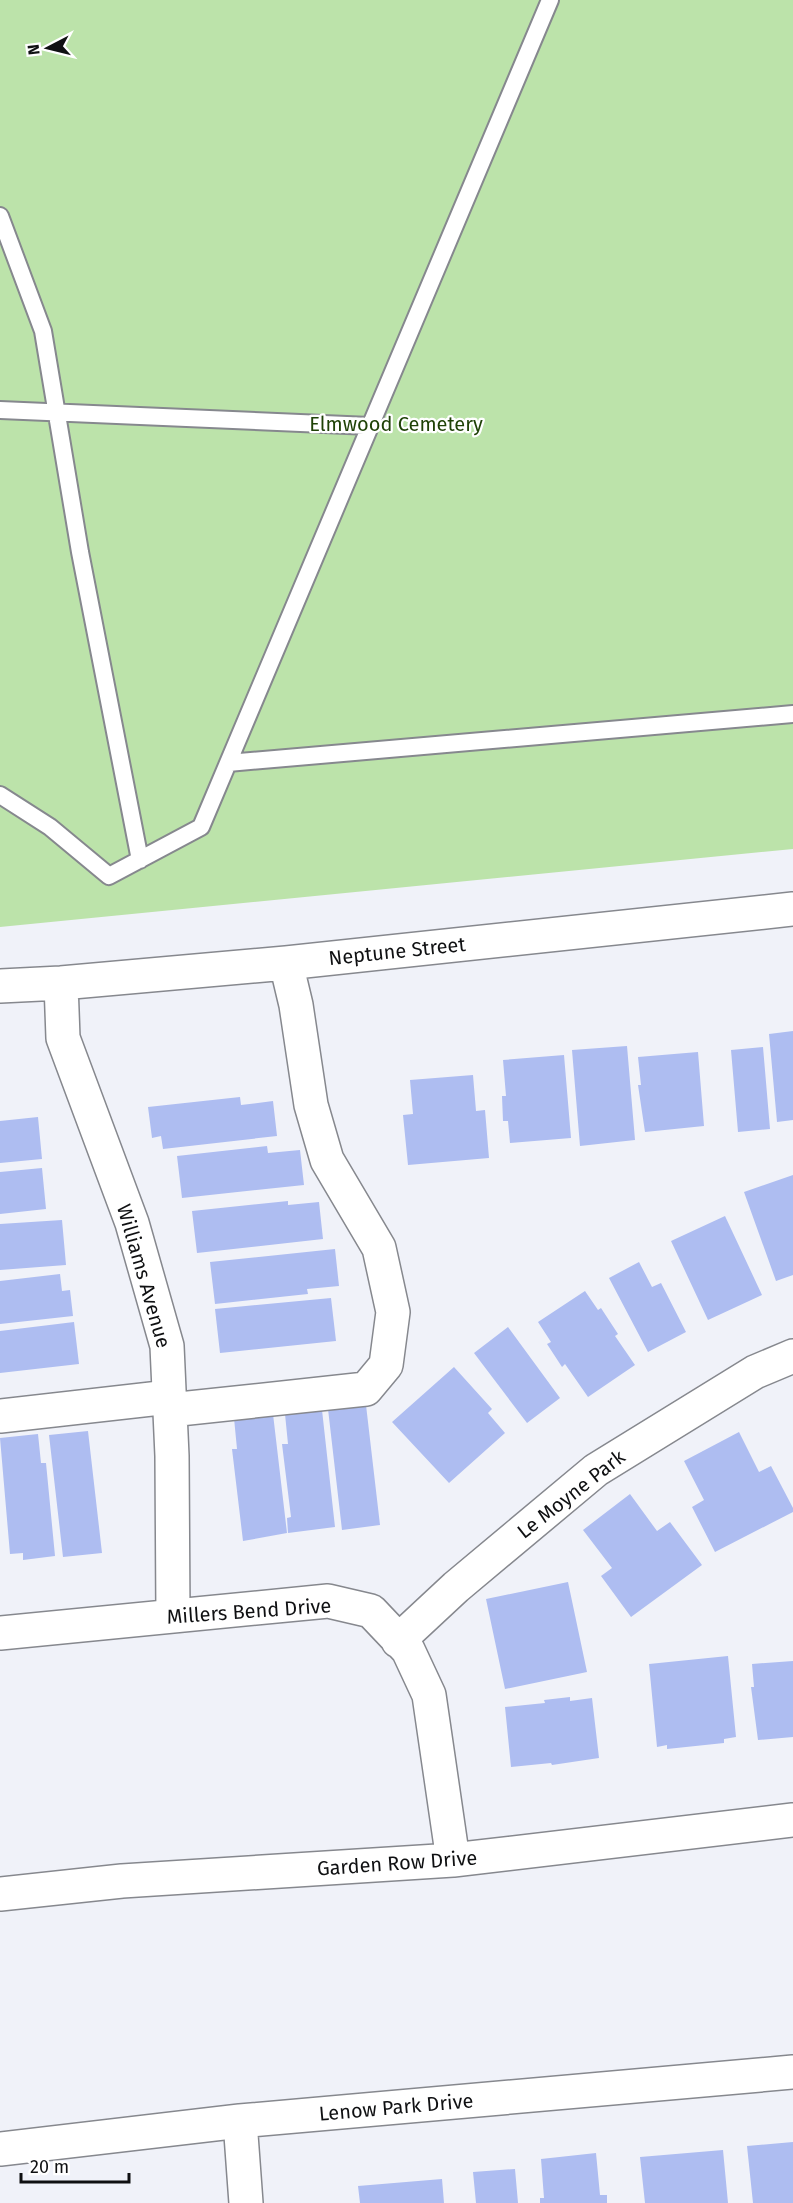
<svg xmlns="http://www.w3.org/2000/svg" width="793" height="2203" font-family="'Fira Sans',sans-serif">
<rect width="100%" height="100%" fill="#f0f2f9"/>
<path fill="#bce3aa" d="M0,0H793V849L0,927Z"/>
<path fill="#aebdf1" d="M793,1031V1120L777,1122L769,1034Z
M627,1046L635,1140L580,1146L572,1050Z
M763,1047L770,1129L738,1132L731,1050Z
M698,1052L704,1126L645,1132L638,1085H641L638,1057Z
M564,1055L571,1138L510,1143L508,1121H503L502,1096H506L503,1060Z
M473,1075L476,1111L485,1110L489,1158L408,1165L403,1115L413,1114L410,1080Z
M240,1097L241,1105L273,1101L277,1136L163,1149L161,1136L152,1138L148,1107Z
M38,1117L42,1159L0,1163V1121Z
M267,1146L268,1153L300,1150L304,1185L182,1198L177,1156Z
M42,1168L46,1209L0,1214V1172Z
M793,1175V1275L776,1281L744,1192Z
M288,1201V1205L319,1202L323,1239L197,1253L192,1211Z
M725,1216L762,1295L708,1320L671,1241Z
M62,1220L66,1265L0,1270V1224Z
M335,1249L339,1286L307,1289L308,1294L215,1304L210,1262Z
M639,1262L652,1287L661,1283L686,1332L648,1352L609,1278Z
M60,1274L62,1291L70,1290L73,1316L0,1324V1281Z
M585,1291L598,1310L601,1308L618,1334L615,1336L635,1365L588,1397L565,1364L562,1367L547,1344L551,1342L538,1322Z
M331,1298L336,1341L220,1353L215,1309Z
M74,1322L79,1364L0,1373V1331Z
M508,1327L560,1398L527,1423L474,1353Z
M454,1367L492,1409L488,1413L505,1433L449,1483L392,1422Z
M366,1405L380,1525L342,1530L328,1409Z
M322,1410L335,1527L288,1533L287,1518L291,1517L282,1444H288L285,1414Z
M273,1414L287,1533L243,1541L232,1449H237L234,1418Z
M88,1431L102,1553L63,1557L49,1435Z
M739,1432L759,1472L771,1466L793,1508V1512L715,1552L692,1507L704,1500L684,1461Z
M38,1434L41,1463H46L55,1556L23,1560V1553L10,1554L0,1438Z
M630,1494L657,1531L670,1522L702,1565L631,1617L601,1576L612,1568L583,1530Z
M568,1582L587,1672L505,1689L486,1599Z
M728,1656L736,1737L724,1739V1743L667,1749V1745L657,1747L649,1664Z
M793,1661V1737L758,1740L751,1687H754L752,1664Z
M570,1697V1701L592,1698L599,1758L552,1765L551,1763L511,1767L505,1707L545,1703L544,1700Z
M793,2142V2203H753L747,2146Z
M723,2150L728,2203H645L640,2157Z
M596,2153L600,2195H607V2203H540V2198H544L541,2159Z
M515,2169L518,2203H476L473,2172Z
M442,2179L444,2203H360L358,2186Z"/>
<g fill="none" stroke-linecap="round" stroke-linejoin="round">
<defs>
<path id="service" d="M0,216L43,331L80,552L140,860
M0,410L370,426
M228,763L793,714
M0,795L50,827L109,876L201,827L550,0"/>
<path id="minor" d="M61,983L63,1038L132,1223L167,1346L172,1456L173,1616
M0,986L61,983L286,963L793,909
M170,1410L366,1389L386,1365L393,1312L379,1248L327,1160L311,1105L296,1005L286,963
M0,1416L169,1397
M0,1633L328,1601L371,1611L408,1650L429,1695L453,1860
M398,1641L456,1587L596,1470L755,1372L793,1356
M0,1894L122,1881L453,1860L793,1820
M240,2121L246,2203
M0,2149L240,2121L793,2072"/>
</defs>
<use href="#service" stroke="#86888e" stroke-width="20"/>
<use href="#minor" stroke="#86888e" stroke-width="36"/>
<use href="#service" stroke="#fff" stroke-width="16"/>
<use href="#minor" stroke="#fff" stroke-width="33"/>
</g>
<g text-anchor="middle" stroke-width="4.5" stroke-linejoin="round" paint-order="stroke">
<g font-size="20" fill="#1f4207" stroke="#fff">
<text x="396" y="431">Elmwood Cemetery</text>
</g>
<g font-size="20" fill="#0f1012" stroke="#fff">
<text transform="translate(397 951) rotate(-6)" y="7">Neptune Street</text>
<text transform="translate(144 1276) rotate(74)" y="7">Williams Avenue</text>
<text transform="translate(571 1494) rotate(-38)" y="7">Le Moyne Park</text>
<text transform="translate(249 1611) rotate(-4)" y="7">Millers Bend Drive</text>
<text transform="translate(397 1863) rotate(-4)" y="7">Garden Row Drive</text>
<text transform="translate(396 2107) rotate(-5)" y="7">Lenow Park Drive</text>
</g>
</g>
<g transform="translate(48 48) rotate(263)" stroke="#ffffff" stroke-width="4.5" paint-order="stroke">
<path d="M0-4.5L10 22L0 15L-10 22Z" fill="#0f1012"/>
<text y="-9" font-size="16" font-weight="bold" text-anchor="middle" fill="#0f1012">N</text>
</g>
<path d="M21 2173v9h108v-9" fill="none" stroke="#0f1012" stroke-width="3"/>
<text x="30" y="2173" font-size="18" fill="#0f1012" stroke="#ffffff" stroke-width="4.5" paint-order="stroke">20 m</text>
</svg>
